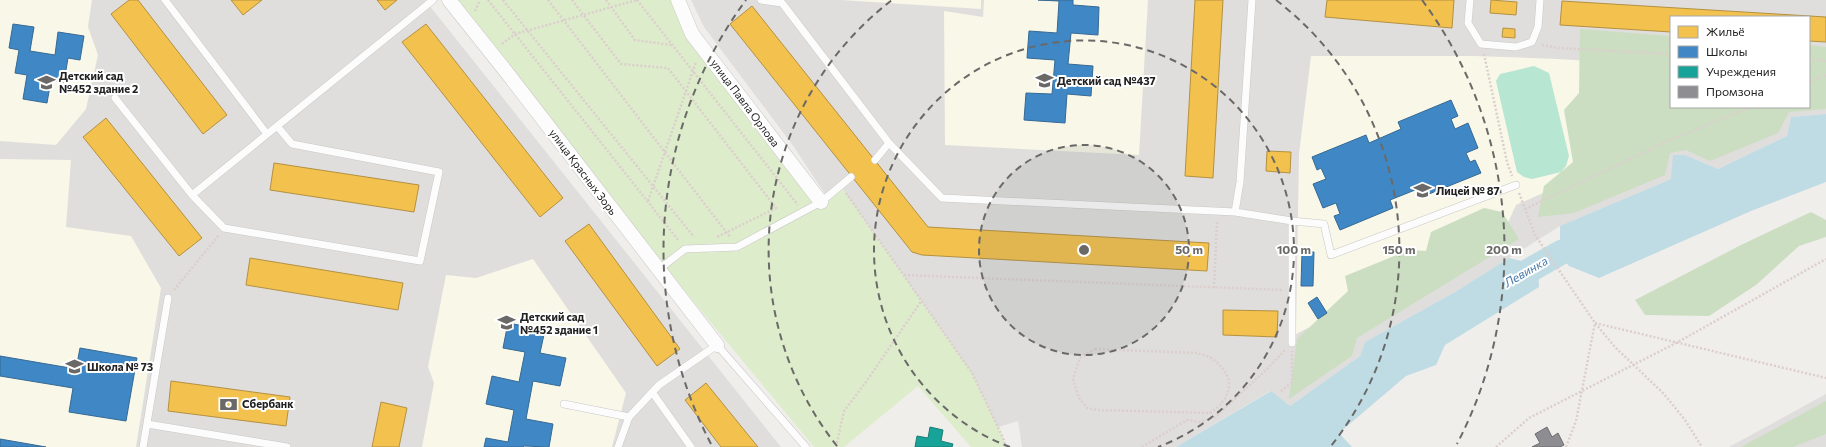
<svg xmlns="http://www.w3.org/2000/svg" width="1826" height="447" font-family="Commissioner,sans-serif">
<rect width="100%" height="100%" fill="#f0eeeb"/>
<path fill="#dfdedc" fill-rule="evenodd" d="M0,0H425L781,447H0Z
M691,0H1826V114L1791,117L1787,136L1718,169L1685,155L1671,179L1560,226L1455,292L1365,342L1360,356L1290,406L1270,391L1176,447H1022L1018,421L982,432L794,147L704,27ZM1671,17H1809V107H1671Z
M1826,394V447H1729Z"/>
<path fill="#f8f7e8" d="M0,0H92L88,27L98,55L86,109L56,145L0,141Z
M841,0H981V9Z
M984,0H1148L1139,155L945,145L944,11L983,17Z
M1311,56H1474L1558,59L1671,66V107L1579,177L1516,205L1505,229L1296,334L1299,154Z
M0,159L71,160L66,227L131,236L161,288L136,447H0Z
M533,259L626,393L612,447H422L434,383L428,367L446,275L476,278Z"/>
<path fill="#ddeccb" d="M458,0H678L692,34L820,202L841,186L972,373L1003,438L1006,447H971L918,386L844,447H814L664,266Z"/>
<path fill="#cbdec1" d="M1580,29L1671,36V107H1809V45L1826,47V109L1789,112L1778,133L1710,161L1686,150L1670,153L1665,175L1574,213L1538,217L1544,186L1573,162L1564,110L1579,93Z
M1484,208L1502,212L1519,239L1357,338L1352,356L1289,399L1297,339L1348,291L1345,276L1409,250L1426,251L1431,232Z
M1811,212L1826,220V237L1799,246L1756,285L1709,316L1645,315L1635,300L1741,245Z
M1826,401V434L1793,447H1741Z"/>
<path fill="#b7e6d2" d="M1534,66L1549,73L1569,156L1566,166L1561,172L1532,179L1524,177L1517,172L1496,81L1500,74Z"/>
<path fill="#bfdbe3" d="M1826,114V182L1751,211L1599,278L1569,266L1560,253V226L1671,179L1673,155H1685L1718,169L1787,136L1791,117Z
M1509,258L1538,265L1539,287L1445,345L1436,365L1406,376L1339,433L1352,447H1176L1271,391L1290,406L1360,356L1365,342L1455,292Z"/>
<path fill="#f2c14e" stroke="#b49141" d="M129,0H138L227,115L203,134L111,14Z
M231,0H262L243,15Z
M377,0H397L385,10Z
M1195,0H1223L1213,178L1185,176Z
M1327,0H1454L1452,28L1325,17Z
M1491,0L1517,2L1516,15L1490,13Z
M1562,1L1826,17V42L1809,41V17H1671V32L1560,25Z
M752,6L928,227L1209,243L1207,271L922,255L912,252L730,24Z
M426,24L563,198L540,217L402,42Z
M1503,28L1515,29V38L1502,37Z
M106,118L202,238L179,256L83,137Z
M1267,151L1291,152L1290,173L1266,171Z
M274,163L419,185L414,212L270,190Z
M589,224L680,349L657,366L565,241Z
M250,258L403,283L398,310L246,285Z
M1223,310L1278,311L1277,337L1223,335Z
M171,381L290,397L286,426L168,411Z
M706,383L758,447H721L685,400Z
M381,402L407,408L399,447H372Z"/>
<path fill="#3f88c5" stroke="#366994" d="M1038,0H1073V5L1099,7L1098,35L1071,33L1068,64L1093,66L1091,96L1067,94L1065,123L1024,120L1026,93L1052,94L1055,60L1027,58L1029,31L1057,33L1059,1Z
M13,24L34,27L30,51L55,55L58,32L84,36L80,60L68,58L64,82L51,80L47,103L23,99L27,75L15,73L19,50L9,48Z
M1451,100L1458,116L1451,119L1455,129L1468,123L1478,148L1466,153L1470,162L1475,160L1481,173L1429,194L1425,186L1390,200L1393,208L1340,230L1334,216L1340,214L1336,203L1323,208L1313,184L1326,179L1321,168L1317,170L1312,157L1366,135L1369,143L1401,129L1398,122Z
M1302,252H1314L1313,286H1301Z
M1317,297L1327,313L1318,319L1308,303Z
M508,323L545,330L540,353L566,358L560,386L533,381L526,419L553,424L549,447L524,446L523,447H484L486,438L508,442L514,410L486,404L492,376L519,382L525,352L503,348Z
M80,348L137,358L126,421L69,412L73,388L0,376V356L76,369Z
M0,439L46,447H0Z"/>
<path fill="#17a398" stroke="#1a7c75" d="M930,427L943,430L941,441L953,444L952,447H915L917,436L928,438Z"/>
<path fill="#8d8d92" stroke="#6d6d70" d="M1547,427L1552,437L1558,433L1564,445L1560,447H1532L1540,443L1535,434Z"/>
<g fill="none" stroke-linecap="round" stroke-linejoin="round">
<path stroke="#bfdbe3" stroke-width="25" d="M1509,282L1560,253L1591,240"/>
<defs>
<path id="lane" d="M165,0L267,134
M761,0L782,3L889,143
M1470,0L1468,23L1481,44L1516,47L1532,42L1538,27L1540,0
M115,98L192,195
M277,126L292,144L439,172L420,261L224,228L192,195L433,0
M875,160L889,143L942,198L1235,212L1240,182L1252,0
M1235,212L1292,221V343
M1292,221L1324,224L1331,255L1516,185
M658,270L685,249L737,247L821,202L851,177
M652,392L691,447
M564,404L629,417
M147,424L287,447
M143,447L168,298
M618,447L629,417L659,385L717,345L806,447"/>
<path id="street" d="M449,0L508,74L717,345
M678,0L692,34L821,202"/>
</defs>
<use href="#lane" stroke="#c9c8c7" stroke-width="8"/>
<use href="#street" stroke="#c9c8c7" stroke-width="15"/>
<path stroke="#dccecd" stroke-width="2.5" stroke-dasharray="2 2" stroke-linecap="butt" d="M488,0L679,241
M503,0L694,237
M548,0L730,237
M572,0L621,64L668,68L776,208L717,237
M606,0L635,40L671,45
M637,0L798,205
M475,11L480,0
M502,44L515,34L637,0
M1542,45L1558,48L1671,54
M1484,54L1507,162L1512,176
M1809,59L1826,61
M1809,82L1826,75
M846,193L972,373L1003,438L1006,447
M1519,193L1535,235L1595,323L1615,347L1664,394L1685,420L1702,447
M648,201L696,62
M1525,209L1668,141L1750,107
M904,275L1283,290
M1214,288L1217,220
M174,290L219,235
M1595,323L1826,378
M1095,349L1197,353C1202,355 1210,356 1214,360C1237,378 1232,398 1210,413L1097,410L1087,408L1079,398L1073,379L1080,358Z
M1281,391L1292,382V351
M836,447L844,411L866,382L922,300
M1142,447L1187,420L1200,422L1215,417L1266,370L1286,349
M1496,447L1529,418L1678,342L1826,259
M1566,447L1576,421L1595,323"/>
<use href="#lane" stroke="#fdfcfc" stroke-width="7"/>
<use href="#street" stroke="#fdfcfc" stroke-width="14"/>
</g>
<circle cx="1084" cy="250" r="105" fill="#6a6968" fill-opacity=".12"/>
<g fill="none" stroke="#6a6968" stroke-width="2" stroke-dasharray="7 5">
<circle cx="1084" cy="250" r="105"/>
<path d="M1010 447A210 210 0 1 1 1158 447"/>
<path d="M837 446A315 315 0 0 1 892 0M1276 0A315 315 0 0 1 1331 446"/>
<path d="M711 444A420 420 0 0 1 746 0M1422 0A420 420 0 0 1 1457 444"/>
</g>
<defs>
<symbol id="school-bare" viewBox="-9 -9 18 18"><path d="M0-5L7-2L0 1L-7-2ZM-4 1L0 2.5L4 1V4Q0 6-4 4Z" fill="#6a6968" stroke="#fff" stroke-width="2.5" paint-order="stroke"/></symbol>
<symbol id="bank-bare" viewBox="-9 -9 18 18"><path d="M-6-4H6V4H-6ZM0-2.3a2.3 2.3 0 1 0 0 4.6a2.3 2.3 0 1 0 0-4.6Z" fill="#6a6968" stroke="#fff" stroke-width="2.5" paint-order="stroke"/></symbol>
</defs>
<g fill-rule="evenodd">
<use href="#school-bare" x="1032" y="68" width="25" height="25"/>
<use href="#school-bare" x="34" y="70" width="25" height="25"/>
<use href="#school-bare" x="1410" y="178" width="25" height="25"/>
<use href="#school-bare" x="494" y="310" width="25" height="25"/>
<use href="#school-bare" x="62" y="354" width="25" height="25"/>
<use href="#bank-bare" x="216" y="392" width="25" height="25"/>
</g>
<g text-anchor="middle" stroke-width="4" stroke-linejoin="round" paint-order="stroke">
<g font-size="11" font-weight="bold" fill="#222" stroke="#fff" text-anchor="start">
<text x="59" y="80">Детский сад<tspan x="59" dy="13">№452 здание 2</tspan></text>
<text x="1057" y="85">Детский сад №437</text>
<text x="1436" y="195">Лицей № 87</text>
<text x="520" y="321">Детский сад<tspan x="520" dy="13">№452 здание 1</tspan></text>
<text x="87" y="371">Школа № 73</text>
<text x="242" y="408">Сбербанк</text>
</g>
<g font-size="11" fill="#222" stroke="#fff">
<text transform="translate(745 103) rotate(53)" y="4">улица Павла Орлова</text>
<text transform="translate(583 172) rotate(53)" y="4">улица Красных Зорь</text>
</g>
<g font-size="12" font-style="italic" fill="#4a7aab" stroke="#fff">
<text transform="translate(1526 272) rotate(-30)" y="4">Левинка</text>
</g>
</g>
<circle cx="1084" cy="250" r="6" fill="#6a6968" stroke="#fff" stroke-width="2"/>
<g font-size="12" text-anchor="middle" font-weight="bold" fill="#6a6968" stroke="#fff" stroke-width="4" stroke-linejoin="round" paint-order="stroke">
<text x="1189" y="254">50 m</text>
<text x="1294" y="254">100 m</text>
<text x="1399" y="254">150 m</text>
<text x="1504" y="254">200 m</text>
</g>
<rect x="1670" y="16" width="140" height="92" fill="#ffffff" stroke="#a7a7a7"/>
<rect x="1678" y="26" width="20" height="12" fill="#f2c14e" stroke="#a7a7a7"/>
<text x="1706" y="36" font-size="12" fill="#222222">Жильё</text>
<rect x="1678" y="46" width="20" height="12" fill="#3f88c5" stroke="#a7a7a7"/>
<text x="1706" y="56" font-size="12" fill="#222222">Школы</text>
<rect x="1678" y="66" width="20" height="12" fill="#17a398" stroke="#a7a7a7"/>
<text x="1706" y="76" font-size="12" fill="#222222">Учреждения</text>
<rect x="1678" y="86" width="20" height="12" fill="#8d8d92" stroke="#a7a7a7"/>
<text x="1706" y="96" font-size="12" fill="#222222">Промзона</text>
</svg>
